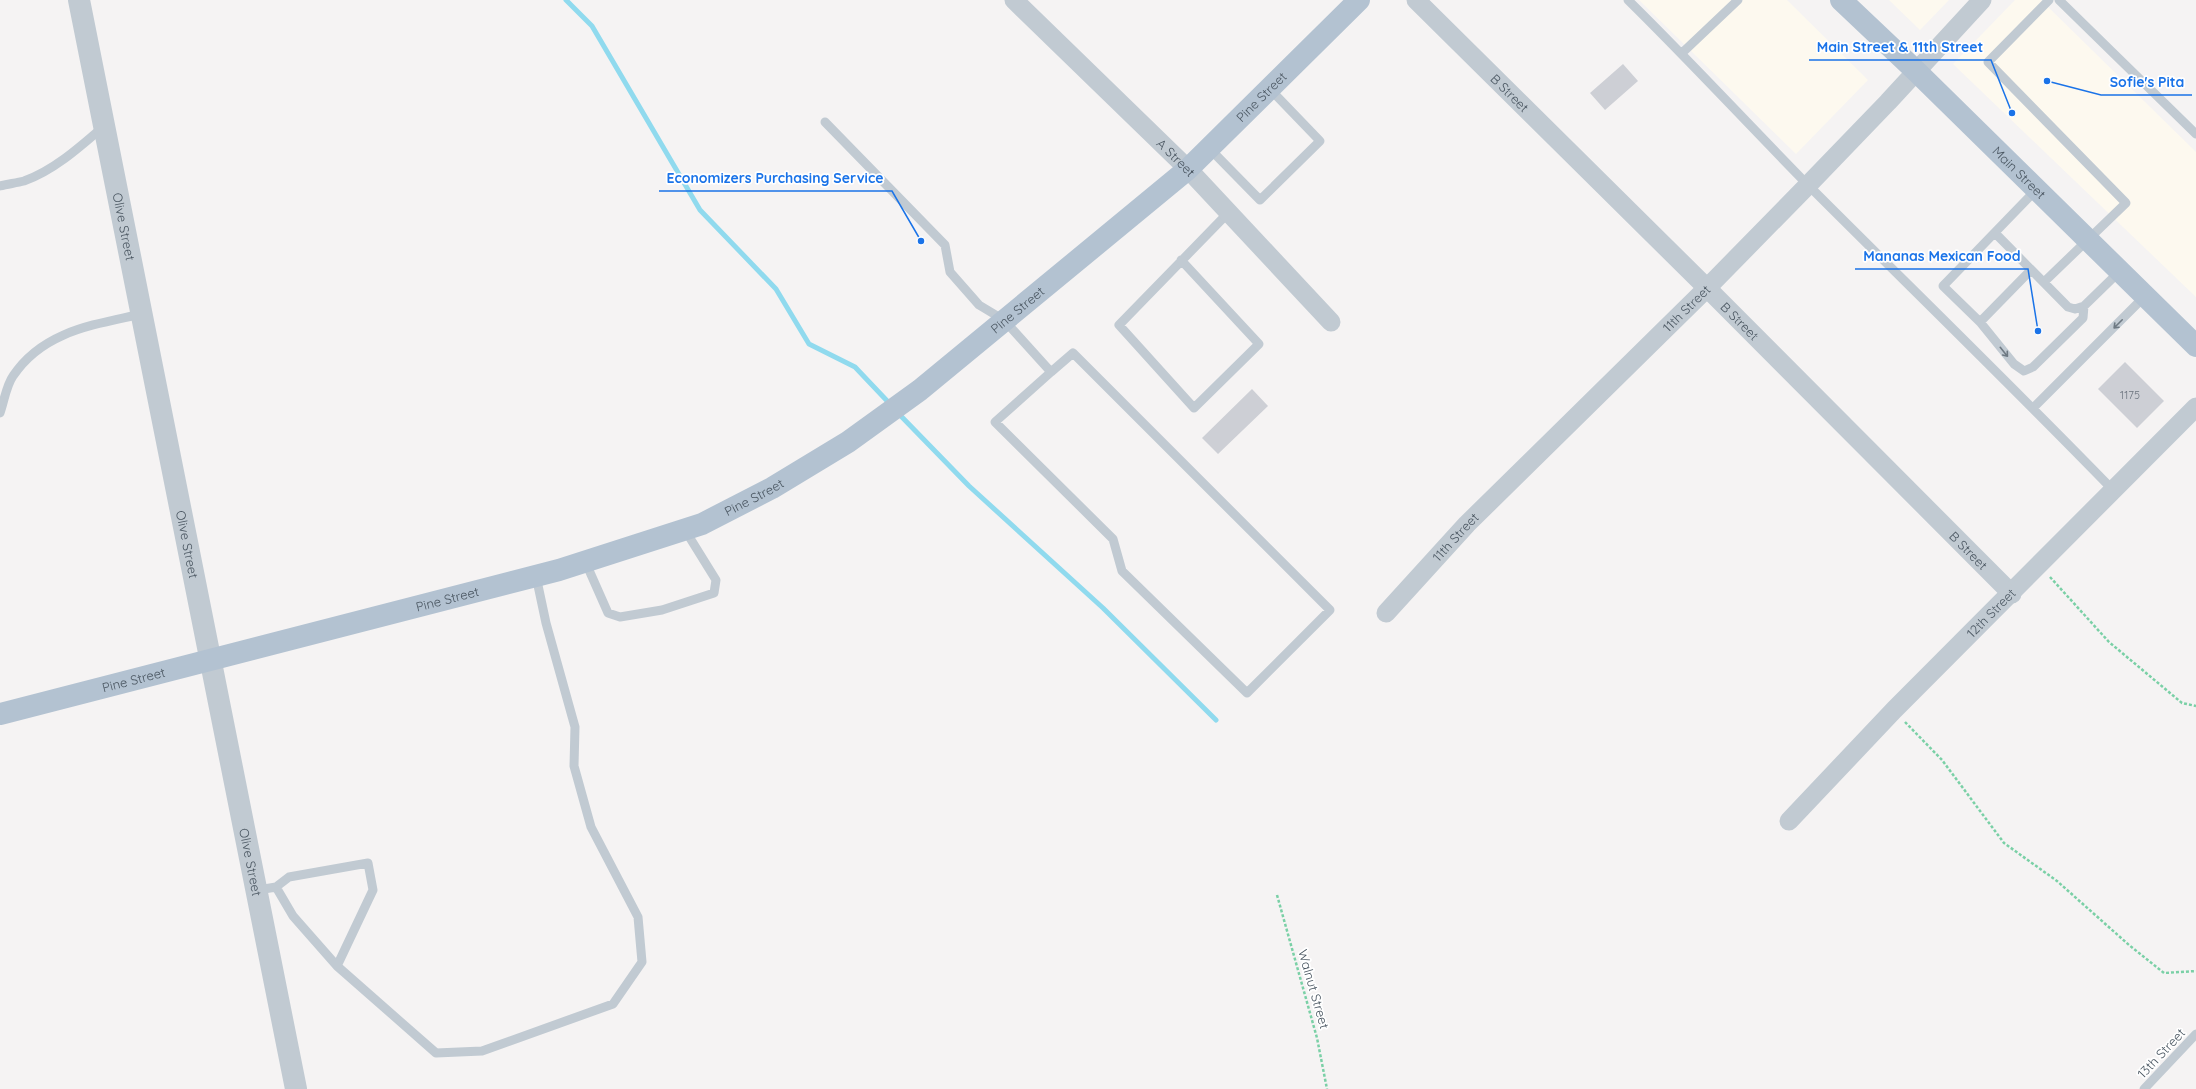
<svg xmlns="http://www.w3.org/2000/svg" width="2196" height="1089" font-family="Quicksand,sans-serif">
<rect width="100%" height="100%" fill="#f5f3f3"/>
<path fill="#fdf9ef" d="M1639,0H1787L1868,80L1796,154Z
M1889,0H1949L1920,30Z
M2015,0H2041L2196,152V297L1953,64Z"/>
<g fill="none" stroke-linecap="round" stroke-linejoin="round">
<path stroke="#90daee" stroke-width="5" d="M566,0L592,26L700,210L776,289L809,344L855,367L891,405
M897,412L969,486L1103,608L1216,720"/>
</g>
<path fill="#cdcfd5" d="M1623,64L1638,81L1605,110L1590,93Z
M2125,362L2164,401L2137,428L2098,389Z
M1252,389L1268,406L1218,454L1202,438Z"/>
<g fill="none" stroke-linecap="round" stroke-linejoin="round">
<path stroke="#7ad0a6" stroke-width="2.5" stroke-dasharray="3 2" stroke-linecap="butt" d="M2050,577L2109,642L2182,703L2196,706
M1905,722L1942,760L2004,843L2057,881L2129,945L2164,973L2196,971
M1277,895L1317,1038L1327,1089"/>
<path stroke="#c1cad2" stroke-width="9" d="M1628,0C1690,61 1748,124 1809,186C1910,287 2013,387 2112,489
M2059,0L2196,134
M1682,53L1738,0
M825,122L945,245L950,272L979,305L1004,320L1051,372L995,422L1113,539L1122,571L1247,693L1330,610L1073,353L1051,372
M1209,148L1260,200L1320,141L1269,88
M0,186C8,184 16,183 24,181C53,171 80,147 103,127
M1995,233L2068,307L2075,309L2084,306L2120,271
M1181,260L1259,344L1194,408L1119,325L1229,212
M2031,270L1980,322L1943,286L2037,189
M2044,282L2126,203L1988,62L2049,0
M1980,322L2014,364L2024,371L2033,367L2083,318L2084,306
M2033,408L2145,296
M0,413C4,402 6,386 13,376C43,331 93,325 141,314
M585,561L608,613L620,617L662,610L714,593L716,580L685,530
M276,887L289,877L368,863L373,890L337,966
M258,890L276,887L293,916L337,966L436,1053L482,1051L613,1004L642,962L638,917L591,827L574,766L575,727L546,623L536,576
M2144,1089L2196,1034"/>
<g stroke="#c1cad2" stroke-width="19">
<path id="s1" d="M1014,0L1188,169L1331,322"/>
<path id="s2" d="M1416,0L1707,288L2012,594"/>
<path id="s3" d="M1386,613L1467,524L1707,288L1808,185L1888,102L1982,0"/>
<path id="s4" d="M1789,821L1894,710L2196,407"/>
</g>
<path stroke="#c1cad2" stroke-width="22" id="s5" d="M79,0L296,1089"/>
<g stroke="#b3c2d1" stroke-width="22">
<path id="s6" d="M1841,0L1916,71L2196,346"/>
<path id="s7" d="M0,714L559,570L702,524L772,488L848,442L920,390L1188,169L1359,0"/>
</g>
</g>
<defs><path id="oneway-shaft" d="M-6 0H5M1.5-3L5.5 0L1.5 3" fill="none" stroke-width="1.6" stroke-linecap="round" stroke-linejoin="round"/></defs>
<g stroke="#6e7983">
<use href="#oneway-shaft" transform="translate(2118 324) rotate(135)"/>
<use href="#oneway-shaft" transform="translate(2004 352) rotate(51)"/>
</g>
<g text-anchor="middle" stroke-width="3.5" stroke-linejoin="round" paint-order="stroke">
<g font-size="11" fill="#6b747e">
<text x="2130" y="399">1175</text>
</g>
<g font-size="13" fill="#4a5661" stroke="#fff">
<text dy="5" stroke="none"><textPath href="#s2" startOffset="132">B Street</textPath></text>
<text dy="5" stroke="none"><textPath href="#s7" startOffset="1434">Pine Street</textPath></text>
<text dy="5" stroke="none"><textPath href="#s1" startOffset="226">A Street</textPath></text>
<text dy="5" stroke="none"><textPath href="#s6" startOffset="248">Main Street</textPath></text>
<text dy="5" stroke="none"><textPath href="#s5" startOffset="231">Olive Street</textPath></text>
<text dy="5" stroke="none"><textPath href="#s3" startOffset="428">11th Street</textPath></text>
<text dy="5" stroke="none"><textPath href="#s7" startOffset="1110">Pine Street</textPath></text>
<text dy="5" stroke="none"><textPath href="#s2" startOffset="456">B Street</textPath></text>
<text dy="5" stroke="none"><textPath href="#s7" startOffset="786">Pine Street</textPath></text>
<text dy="5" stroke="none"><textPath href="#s3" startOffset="103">11th Street</textPath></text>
<text dy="5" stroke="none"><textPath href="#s5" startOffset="555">Olive Street</textPath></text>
<text dy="5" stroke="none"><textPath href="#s2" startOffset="780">B Street</textPath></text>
<text dy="5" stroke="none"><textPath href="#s7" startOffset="462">Pine Street</textPath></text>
<text dy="5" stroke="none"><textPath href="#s4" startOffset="290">12th Street</textPath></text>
<text dy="5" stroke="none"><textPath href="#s7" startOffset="138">Pine Street</textPath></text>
<text dy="5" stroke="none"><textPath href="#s5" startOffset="879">Olive Street</textPath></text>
<text transform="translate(1314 989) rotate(74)" y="5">Walnut Street</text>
<text transform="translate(2161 1053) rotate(-47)" y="5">13th Street</text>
</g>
</g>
<path fill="none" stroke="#1a73e8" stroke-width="1.5" d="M2012 113L1991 60H1809M2047 81L2101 95H2192M921 241L892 191H659M2038 331L2028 269H1855"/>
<g fill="#1a73e8" stroke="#fff" stroke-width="1.5">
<circle cx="2012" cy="113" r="4"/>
<circle cx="2047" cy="81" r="4"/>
<circle cx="921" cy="241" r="4"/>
<circle cx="2038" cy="331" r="4"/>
</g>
<g font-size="14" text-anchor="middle" font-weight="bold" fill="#1a73e8" stroke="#fff" stroke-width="3.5" stroke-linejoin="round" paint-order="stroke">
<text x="1900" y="52">Main Street &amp; 11th Street</text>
<text x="2147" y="87">Sofie's Pita</text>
<text x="775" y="183">Economizers Purchasing Service</text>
<text x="1942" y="261">Mananas Mexican Food</text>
</g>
</svg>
